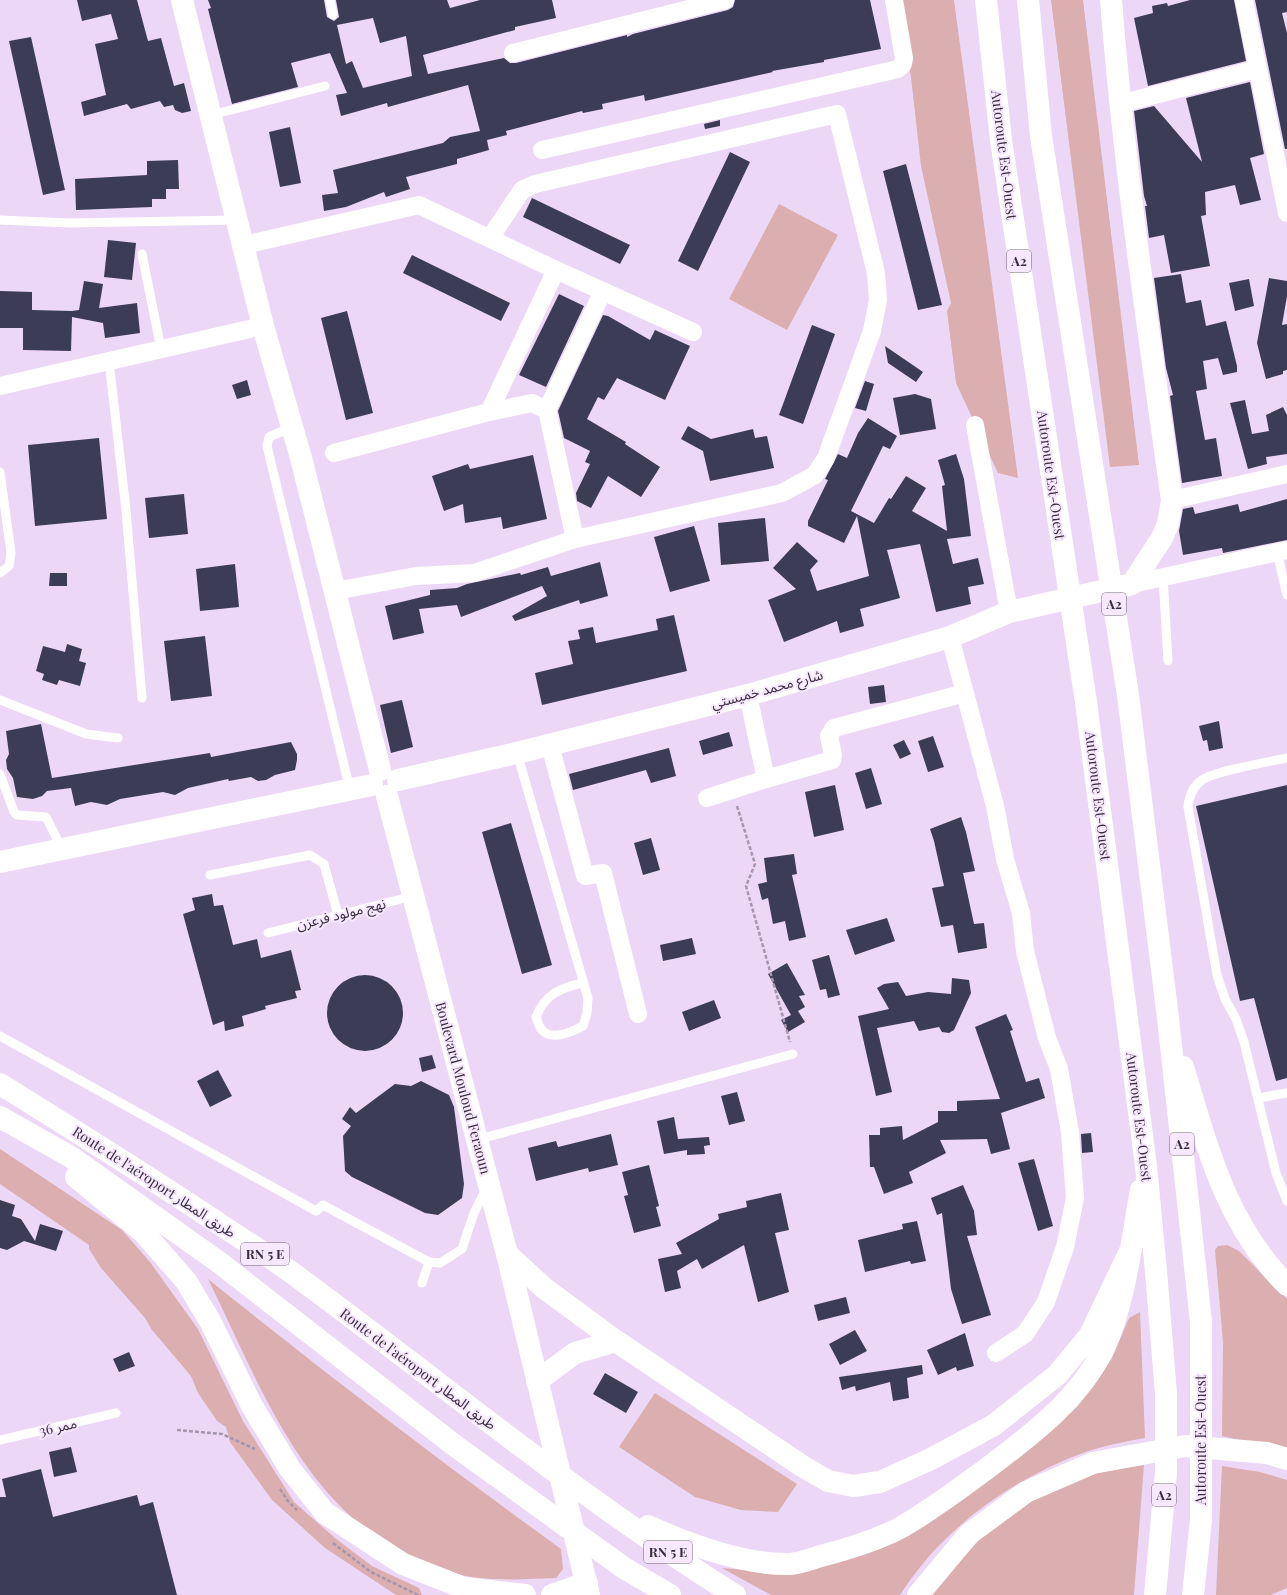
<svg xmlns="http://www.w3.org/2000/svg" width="1287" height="1595" font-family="'Playfair Display','Noto Sans Arabic',serif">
<rect width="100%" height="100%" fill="#ecd8f6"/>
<path fill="#dbaeb0" d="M897,0H954L1018,478L998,473L956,383L947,311L951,303L921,166L911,77Z
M1051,0H1083L1139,465L1110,467Z
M779,204L838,235L787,330L729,299Z
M0,1149L122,1230L150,1262L198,1329L243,1421L294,1502L335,1538L372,1566L419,1588L422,1595H396L325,1548L272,1500L230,1442L226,1427L217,1421L198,1393L191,1376L152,1330L145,1318L101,1268L89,1249V1245L0,1184Z
M1227,1245L1239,1251L1287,1299V1453L1270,1447L1222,1436L1223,1342L1215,1250L1218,1246Z
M208,1279C324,1372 441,1462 561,1549L563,1569L556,1578C524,1579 489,1582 457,1574C445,1571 434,1565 423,1561C413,1557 401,1553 392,1548C295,1488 256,1376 208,1279Z
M1140,1312L1145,1438C1123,1442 1101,1446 1080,1454C1009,1481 941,1530 900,1595H771L722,1568L757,1571L831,1563L1036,1441L1078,1406L1112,1358L1129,1318Z
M655,1393L797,1484L778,1512L741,1510L695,1497L619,1447Z
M1144,1465L1134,1595H929L980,1539L1016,1509L1075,1480L1101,1472Z
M1222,1466L1260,1472L1287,1480V1588L1271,1595H1216Z"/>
<path fill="#3d3c56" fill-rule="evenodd" d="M77,0H137L148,41L161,38L174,86L184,83L191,111L182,113L175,110L173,105L164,107L160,101L131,109L127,104L84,116L81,102L106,95L95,44L118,39L111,14L82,21Z
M208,0H324L327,17L334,21L339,17L336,0H447L450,8L480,0H552L556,18L515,27V30L423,55L428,74L504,58L510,63H516L627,35V37L633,34L728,10L733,7L735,0H870L881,49L824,60V62L772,71L773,72L645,101L644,95L602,104L603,109L583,113L582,111L506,131L507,135L487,140L489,150L457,159V164L406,177L410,189L386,197L384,192L346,207L324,211L322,195L338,193L333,170L443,143L450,137L480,131L468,85L388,107L387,103L341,116L336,95L347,93L330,53L291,63L298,87L232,104L208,9L211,8ZM373,18L380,43L406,36L412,76L363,88L352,61L346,64L337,25Z
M1190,0H1234L1246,61L1148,86L1134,18L1153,13L1152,6L1167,3L1168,6Z
M1255,0H1287V12L1282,13L1287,33V149H1285Z
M31,37L65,190L43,195L9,41Z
M1250,82L1264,154L1250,158L1261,200L1240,205L1235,185L1205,192L1206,215L1201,216L1210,266L1171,273L1164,235L1149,238L1145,206H1147L1144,196L1134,111L1154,106L1202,162L1186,98Z
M720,120V126L705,129L704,124Z
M290,127L301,183L280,187L269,132Z
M730,152L750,162L698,271L678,261Z
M178,160L179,189H166V199H152V207L76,210L75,179L147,175V161Z
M906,164L942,305L918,310L883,171Z
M532,198L630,245L620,264L523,217Z
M108,240L136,243L132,280L104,277Z
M412,255L510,303L501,321L403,273Z
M1181,274L1186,303L1201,300L1206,326L1226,321L1237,366V372L1223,375L1218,358L1203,361L1207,389L1196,391L1205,440L1216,438L1222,476L1182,483L1170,396L1173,395L1166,368L1154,278Z
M1269,278L1287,281V296L1282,325L1287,324V370L1283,371V374L1266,379L1257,343Z
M1249,279L1254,306L1235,311L1229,283Z
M84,281L103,284L99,308L137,303L140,333L105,338L103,323L72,317L71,351L23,350V328H0V291L32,292V310L72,311L79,310Z
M559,294L584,306L546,387L519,375Z
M347,311L373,413L346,420L321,318Z
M603,315L608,316L650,340L655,330L690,346L665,400L617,378L604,400L598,397L587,419L626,442L625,444L660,467L641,497L608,476L591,508L577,501L576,493L590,464L585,462L590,451L564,438L558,411Z
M812,325L835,334L803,424L779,415Z
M885,346L923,372L916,382L888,363Z
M247,380L251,395L237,399L232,385Z
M865,381L874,384L866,411L855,408Z
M915,394L931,399L936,429L900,435L893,398Z
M1245,400L1252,434L1269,431L1266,415L1283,407L1287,415V454L1266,457L1267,464L1248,469L1230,403Z
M868,418L897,436L890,449L883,446L851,511L874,523L889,498L891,499L906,476L926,488L912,511L947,531L942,486L945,485L938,460L956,454L964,479L971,536L947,539L953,564L978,558L984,584L968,587L971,604L936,612L920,544L887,550L900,598L860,609L864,626L840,633L837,621L784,642L768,600L796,589L773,568L797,542L818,561L810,570L817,591L869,576L857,516L844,543L808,526V521L828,480L825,479L838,454L847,458L858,433Z
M688,426L711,439L753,429L755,438L767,436L774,468L710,481L703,451L681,439Z
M99,438L107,519L35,526L28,445Z
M533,455L547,519L503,529L501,517L465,523L463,504L444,511L432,476L468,464L470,469Z
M184,494L188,534L149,538L145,498Z
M1287,499V540L1223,553L1222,548L1183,555L1179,531L1183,509L1193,507L1195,514L1238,504L1240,512Z
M765,518L769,561L721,565L718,523Z
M694,526L710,581L670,592L654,537Z
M600,562L608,596L580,604L579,600L515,621L512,616L547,596L542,586L461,617L457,605L419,609L424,633L393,640L385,606L430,595V590L457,588L467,584L520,573L521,575L548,567L551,576Z
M235,564L239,607L200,611L196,569Z
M50,573H67V586H49Z
M674,615L687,671L542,705L535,673L573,664L568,641L580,639L578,630L593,627L596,643L658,630L656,619Z
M205,636L212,696L171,701L164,641Z
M67,644L82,649L79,661L86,663L80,686L59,680L57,685L42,680L44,674L36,671L43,646L65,652Z
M884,685L886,702L870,704L868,687Z
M402,700L413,747L391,753L380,705Z
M1219,721L1223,748L1209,751L1207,740L1203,741L1199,726Z
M41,724L52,778L210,753L211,757L291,742L297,754V760L295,770L275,775L266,780L258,781L251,777L229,781L228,779L188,788L175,795L163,792L120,799L107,805L91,802L75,806L71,788L47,791L42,796L33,799L17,797L13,778L7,769L6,760L9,754L6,731Z
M729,732L733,746L703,755L699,741Z
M933,736L944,767L928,772L918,741Z
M904,740L911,754L900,759L893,745Z
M669,748L676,776L651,783L646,770L573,790L569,774Z
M871,768L882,804L866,809L855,773Z
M835,785L844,830L814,837L805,792Z
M1287,785V1078L1276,1081L1254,998L1240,1001L1196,806Z
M961,817L966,832L975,871L963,873L974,924L984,923L987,948L958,953L953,925L941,927L932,888L944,886L934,841L930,829Z
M511,823L552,965L522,974L482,832Z
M651,838L660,870L643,875L634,843Z
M794,854L797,874L792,875L806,937L789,941L785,921L773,924L768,898L762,900L758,884L767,882L764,858Z
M212,894L214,906L223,905L233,945L257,939L261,958L291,950L301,990L295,991L297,998L265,1006L266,1009L242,1016L244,1026L225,1031L224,1021L213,1025L183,914L195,910L192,898Z
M887,918L895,941L855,955L846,930Z
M692,938L696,954L663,961L660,945Z
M829,955L840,995L828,998L826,989L820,990L812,960Z
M787,963L805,995L799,996L805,1007L798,1011L805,1022L788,1032L781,1020L791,1015L768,974Z
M327 1013a38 38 0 1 1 76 0a38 38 0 1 1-76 0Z
M952,978L969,980L971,993L954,1030L949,1033L942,1032L939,1027L919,1031L914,1021L877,1028L892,1092L876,1096L858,1016L889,1009L877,988L884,984L898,982L906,996L928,992L951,994Z
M714,1000L721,1018L689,1031L682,1012Z
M1006,1014L1013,1030L1010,1031L1026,1082L1039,1078L1045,1098L1001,1113L1010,1149L991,1154L987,1139L940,1140L946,1153L909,1172L913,1183L884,1194L874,1167H870L869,1135H880V1128L902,1126L903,1140L938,1122V1111H957V1101L1000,1099L975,1027Z
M432,1055L436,1068L422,1072L419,1058Z
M218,1070L232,1096L210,1107L197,1081Z
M421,1081L449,1095L454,1107L464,1184L462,1198L438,1215L425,1213L352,1177L345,1171L343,1136L351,1126L342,1119L350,1107L356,1113L395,1084L411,1086Z
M737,1092L745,1121L729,1125L721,1096Z
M674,1117L678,1139L709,1137L710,1145L704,1146L705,1154L687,1155V1150L664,1154L657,1121Z
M1091,1133L1093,1152L1082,1153L1081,1134Z
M611,1134L618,1165L589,1172L588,1168L536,1181L528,1148L556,1141L558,1147Z
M1034,1159L1053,1226L1038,1231L1018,1163Z
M649,1165L659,1206L656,1207L661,1226L634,1233L624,1196L628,1195L622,1172Z
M963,1185L974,1211L977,1235L967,1236L991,1315L962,1324L951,1289L942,1213L937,1215L931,1198Z
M781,1193L789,1230L775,1233L789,1292L758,1302L744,1245L702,1269L697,1259L677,1271L681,1288L665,1292L658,1259L682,1254L676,1243L719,1219L718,1214L747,1207L746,1201Z
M0,1200L15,1205L12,1216L21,1219L35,1241L40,1224L63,1231L56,1251L24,1241L7,1250L0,1248Z
M917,1221L926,1261L911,1264L910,1261L865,1272L858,1240L903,1229L902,1224Z
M846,1297L850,1313L818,1321L814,1305Z
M855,1330L867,1351L840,1365L829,1344Z
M965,1333L974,1366L957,1371L956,1367L938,1375L927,1350Z
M129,1352L135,1366L119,1372L113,1359Z
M922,1365L923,1374L907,1378L909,1398L893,1401L890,1382L856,1391L855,1386L842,1390L839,1377Z
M605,1373L638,1392L626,1413L593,1394Z
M71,1447L77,1472L54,1477L49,1452Z
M41,1469L53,1517L137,1495L140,1506L153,1502L177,1595H0V1497H6L2,1479Z"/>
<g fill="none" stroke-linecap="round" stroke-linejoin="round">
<path stroke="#a696ad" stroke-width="2.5" stroke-dasharray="4 2" stroke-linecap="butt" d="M737,806L755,864L746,886L790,1042
M177,1430L222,1434L255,1449
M280,1489L288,1501L297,1510
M333,1543L371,1572L418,1595"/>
<path stroke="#fff" stroke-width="9" d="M330,0L333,15
M211,115L325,86
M0,220L70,223L237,220
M142,254L161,349
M109,361L126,510L142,698
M292,427L269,437L267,446L350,790
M0,472L11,553L9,566L0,573
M1277,552L1287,595
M1163,577L1168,661
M0,700L86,734L118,738
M517,753L588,998L587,1013L583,1026C572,1032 551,1042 541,1029C539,1026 537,1020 536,1017C545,994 560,988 583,983
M1287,758C1268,762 1215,771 1202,780C1192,787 1189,796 1188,807L1217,975L1225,999L1236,1019L1244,1042L1276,1173L1287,1201
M0,774L14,812L17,815L46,817L62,849
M210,875L310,855L324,864L338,915
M268,933L413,896
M0,1036L316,1211L323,1205L429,1262L440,1263L462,1249L474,1213L486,1189
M1258,1098L1287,1093
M476,1140L793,1054
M422,1283L429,1262
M0,1440L116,1413"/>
<path stroke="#fff" stroke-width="18" d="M1244,0L1287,213
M513,53L725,0
M1119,104L1257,69
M542,150L898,69L903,64L904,58L894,0
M244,245L419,205L556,270L693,332
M0,386L263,326
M547,410L603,291
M489,412L556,270
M975,425L1009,612
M334,453L489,412L532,403L547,410L575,539L782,493L815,475L826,458L872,331L878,300L876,273L837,114L535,184L522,190L490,238
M1172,500L1287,474
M1132,584L1287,550
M335,591L416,576L474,573L575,539
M950,637L995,806L1005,859L1021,913L1025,951L1047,1038L1059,1069L1070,1132L1075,1198L1065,1247L1046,1302L1025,1334L996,1353
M748,695L766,779L832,760L833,755L829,736L834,728L965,693
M550,745L585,876L603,873L638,1014
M707,798L766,779"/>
<path stroke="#fff" stroke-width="22" d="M182,0L263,326L301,458L380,770
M398,780L517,753L748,695L950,637L1009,612L1132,584L1162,538L1168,524L1172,500C1149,334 1124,168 1111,0
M387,796L507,1254L589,1595
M0,862L372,785"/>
<path stroke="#fff" stroke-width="22" d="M986,0L1001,140L1086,702L1146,1166L1156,1271L1166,1394V1473L1155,1595
M1028,0L1041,136L1128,695L1168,1018L1201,1322V1520L1193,1595
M1183,1067C1207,1146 1226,1225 1287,1285
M0,1084C77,1132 153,1179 227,1229C250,1244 273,1259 295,1275C441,1382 580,1499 735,1595
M0,1117L71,1157L220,1263L454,1445L624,1568L670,1595
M76,1177L144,1233L186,1281L210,1321L252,1406L290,1469L325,1513L403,1564L464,1588L525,1595
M507,1254L544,1288L616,1341L802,1466L828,1481L853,1486L880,1482L931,1459L994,1425L1057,1375L1090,1335L1130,1251
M537,1381L575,1353L616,1341
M648,1526C690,1545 743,1565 790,1564C800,1563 811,1559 821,1556C848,1549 875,1541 900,1528C930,1511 958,1490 985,1470C1030,1436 1079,1400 1104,1348C1125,1303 1132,1239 1141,1190
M552,1595L587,1583
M918,1595L969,1534L1026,1492L1093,1463L1185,1446L1267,1453L1287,1459"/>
</g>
<g text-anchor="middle" stroke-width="4" stroke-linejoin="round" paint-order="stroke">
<g fill="#f7e7ff" stroke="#716676" stroke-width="1">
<rect x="1007" y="250" width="24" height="22" rx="3"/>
<rect x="1102" y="593" width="24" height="22" rx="3"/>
<rect x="1170" y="1133" width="24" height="22" rx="3"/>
<rect x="241" y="1243" width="48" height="22" rx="3"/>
<rect x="1152" y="1484" width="24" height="22" rx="3"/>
<rect x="644" y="1541" width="48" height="22" rx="3"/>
</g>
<g font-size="13" font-weight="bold" fill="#372f3b">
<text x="1019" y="266">A2</text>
<text x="1114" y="609">A2</text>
<text x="1182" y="1149">A2</text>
<text x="265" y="1259">RN 5 E</text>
<text x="1164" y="1500">A2</text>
<text x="668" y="1557">RN 5 E</text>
</g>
<g font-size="14" fill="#372f3b" stroke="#f7e7ff">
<text transform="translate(1004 155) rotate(83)" y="5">Autoroute Est-Ouest</text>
<text transform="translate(1051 475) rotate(82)" y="5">Autoroute Est-Ouest</text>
<text transform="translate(767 689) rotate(-15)" y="5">شارع محمد خميستي</text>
<text transform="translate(1098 796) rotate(83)" y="5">Autoroute Est-Ouest</text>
<text transform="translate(341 914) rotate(-14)" y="5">نهج مولود فرعزن</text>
<text transform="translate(463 1088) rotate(75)" y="5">Boulevard Mouloud Feraoun</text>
<text transform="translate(1139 1117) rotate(83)" y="5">Autoroute Est-Ouest</text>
<text transform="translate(154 1182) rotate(33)" y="5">Route de l'aéroport طريق المطار</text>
<text transform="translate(418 1369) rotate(37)" y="5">Route de l'aéroport طريق المطار</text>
<text transform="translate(58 1427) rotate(-13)" y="5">ممر 36</text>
<text transform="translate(1201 1440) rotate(-90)" y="5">Autoroute Est-Ouest</text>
</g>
</g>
</svg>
